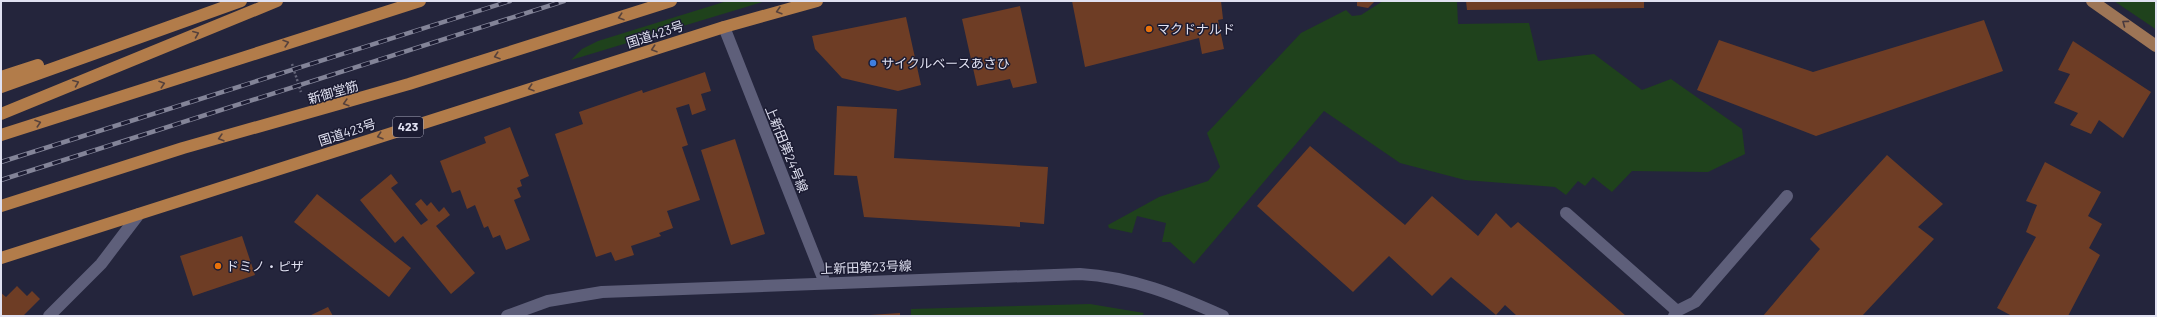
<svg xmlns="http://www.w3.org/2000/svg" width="2157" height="317" font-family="Barlow,'Noto Sans JP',sans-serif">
<rect width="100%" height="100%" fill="#24253c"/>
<path fill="#1f421c" d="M727,1H766L571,60L582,49L598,41Z
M1383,1H1457L1458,24L1529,23L1538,61L1594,54L1642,90L1671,79L1742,129L1745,154L1708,172L1632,171L1612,192L1593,177L1585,186L1578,181L1566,195L1555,187L1465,180L1400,163L1324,111L1194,264L1170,242H1162L1166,223L1137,216L1132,233L1109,228L1108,225L1159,197L1208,181L1220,167L1207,133L1301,33L1346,10L1352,16L1361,15Z
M2114,1H2156V30L2154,28Z
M1090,304L1144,313L1142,316H911V309Z"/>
<path fill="#6e3d25" d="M1072,1H1221L1223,19L1218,20L1224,49L1202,54L1199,38L1085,67Z
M1357,1H1375L1368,8L1357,6Z
M1466,1H1644V8L1467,10Z
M1020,6L1037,83L1013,88L1010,79L977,86L962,19Z
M906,17L921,85L898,91L842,78L815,49L812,36Z
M1984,20L2003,71L1816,136L1697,90L1719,40L1813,72Z
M2073,41L2151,92L2123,138L2099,120L2091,134L2070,125L2078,113L2054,103L2070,74L2058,70Z
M705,72L711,91L701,94L706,110L692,115L689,104L676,108L688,145L682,147L700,200L667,211L673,228L659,233L661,236L631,246L634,255L615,261L611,252L596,257L555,134L583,124L579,112L642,90L643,93Z
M837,106L897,109L894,158L1048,167L1044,224L1020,222V227L864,217L857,176L834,175Z
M510,127L529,176L520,180L522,186L517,188L521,197L514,200L530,240L506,250L500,235L493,238L488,226L484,228L475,205L467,209L460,190L452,193L440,161L486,143L484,137Z
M735,139L765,234L731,245L701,150Z
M1310,146L1405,225L1432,196L1478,236L1496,213L1511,228L1518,222L1626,316H1517L1505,305L1496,315L1451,277L1432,296L1389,256L1353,292L1257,206Z
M1887,155L1943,204L1918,227L1934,239L1862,316H1763L1820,249L1810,239Z
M2045,162L2101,192L2088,216L2102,224L2089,248L2100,255L2068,316H2012L1997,308L2036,237L2026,232L2037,205L2026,201Z
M391,174L398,183L391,188L421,225L428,220L415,204L421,199L427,206L431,202L439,212L444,207L450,215L436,226L475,273L451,294L403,236L395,243L360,200Z
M317,194L411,268L389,297L294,222Z
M242,236L255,275L193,296L180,256Z
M17,286L27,296L32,291L40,299L23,316H1V293L6,297Z
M328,307L333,316H309Z
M900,313V316H870V315Z"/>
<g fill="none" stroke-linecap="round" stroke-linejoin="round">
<path stroke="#636478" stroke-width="2.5" stroke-dasharray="2 2" stroke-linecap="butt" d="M292,64L301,92"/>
<path stroke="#5e5f7a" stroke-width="12" d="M1566,213L1677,311
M1674,316L1677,311L1695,302L1787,196"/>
<path stroke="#5e5f7a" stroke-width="12" d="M49,316L101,264L139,214"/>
<path stroke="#5e5f7a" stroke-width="12" d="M724,27L825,283
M507,316L548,301L602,292L1080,274C1132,277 1176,295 1223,316"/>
<path stroke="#9d7556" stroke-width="12" d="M2092,1L2156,46"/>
<path stroke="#b27c4a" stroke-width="12" d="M1,77L38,65
M1,87L241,1
M1,114L277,1
M1,135L420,1
M1,206L183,148L409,84L671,1
M1,258L724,27L817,1"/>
<defs>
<path id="rail" d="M1,162L510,1
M1,180L564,1"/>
</defs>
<use href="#rail" stroke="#838498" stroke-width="4.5"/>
<use href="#rail" stroke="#1b1b32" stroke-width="3" stroke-dasharray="9" stroke-linecap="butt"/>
</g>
<defs><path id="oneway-chevron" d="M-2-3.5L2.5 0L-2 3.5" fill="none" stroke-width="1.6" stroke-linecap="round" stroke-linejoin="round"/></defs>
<g stroke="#57423c">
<use href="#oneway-chevron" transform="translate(779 11) rotate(164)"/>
<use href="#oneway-chevron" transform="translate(621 17) rotate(162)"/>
<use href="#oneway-chevron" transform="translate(196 34) rotate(-22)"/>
<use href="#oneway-chevron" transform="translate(286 43) rotate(-17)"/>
<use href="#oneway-chevron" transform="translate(654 49) rotate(162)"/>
<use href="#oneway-chevron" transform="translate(497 56) rotate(162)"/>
<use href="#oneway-chevron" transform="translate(76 83) rotate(-22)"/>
<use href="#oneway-chevron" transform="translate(162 84) rotate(-18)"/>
<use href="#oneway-chevron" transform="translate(531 88) rotate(162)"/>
<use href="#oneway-chevron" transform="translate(346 103) rotate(164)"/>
<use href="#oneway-chevron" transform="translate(38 123) rotate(-18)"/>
<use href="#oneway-chevron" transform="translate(380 136) rotate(162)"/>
<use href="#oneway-chevron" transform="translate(221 138) rotate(164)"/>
</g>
<use stroke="#483a3f" href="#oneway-chevron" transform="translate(2125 23) rotate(-144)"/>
<g fill="#e8710a" stroke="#1b1b32" stroke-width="1.5">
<circle cx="1149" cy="29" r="4"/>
<circle cx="218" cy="266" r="4"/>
</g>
<circle fill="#3f7fe0" stroke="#1b1b32" stroke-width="1.5" cx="873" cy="63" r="4"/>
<g text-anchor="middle" stroke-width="3" stroke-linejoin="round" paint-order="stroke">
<rect fill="#1b1b32" stroke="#a5a6b8" stroke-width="1" x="393" y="117" width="30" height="20" rx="3"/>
<g font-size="12" font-weight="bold" fill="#e0e1f1">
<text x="408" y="131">423</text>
</g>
<g font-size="13" fill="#e0e1f1" stroke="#1b1b32" text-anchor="start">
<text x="1157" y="34">マクドナルド</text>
<text x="881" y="68">サイクルベースあさひ</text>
<text x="226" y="271">ドミノ・ピザ</text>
</g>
<g font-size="13" fill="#e0e1f1" stroke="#1b1b32">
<text transform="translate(655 34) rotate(-18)" y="5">国道423号</text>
<text transform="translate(333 92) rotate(-16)" y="5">新御堂筋</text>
<text transform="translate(347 132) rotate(-18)" y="5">国道423号</text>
<text transform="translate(787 149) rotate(68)" y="5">上新田第24号線</text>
<text transform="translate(866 267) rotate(-2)" y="5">上新田第23号線</text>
</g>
</g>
<rect width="2157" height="317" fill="none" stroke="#e0e1f1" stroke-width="4"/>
</svg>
